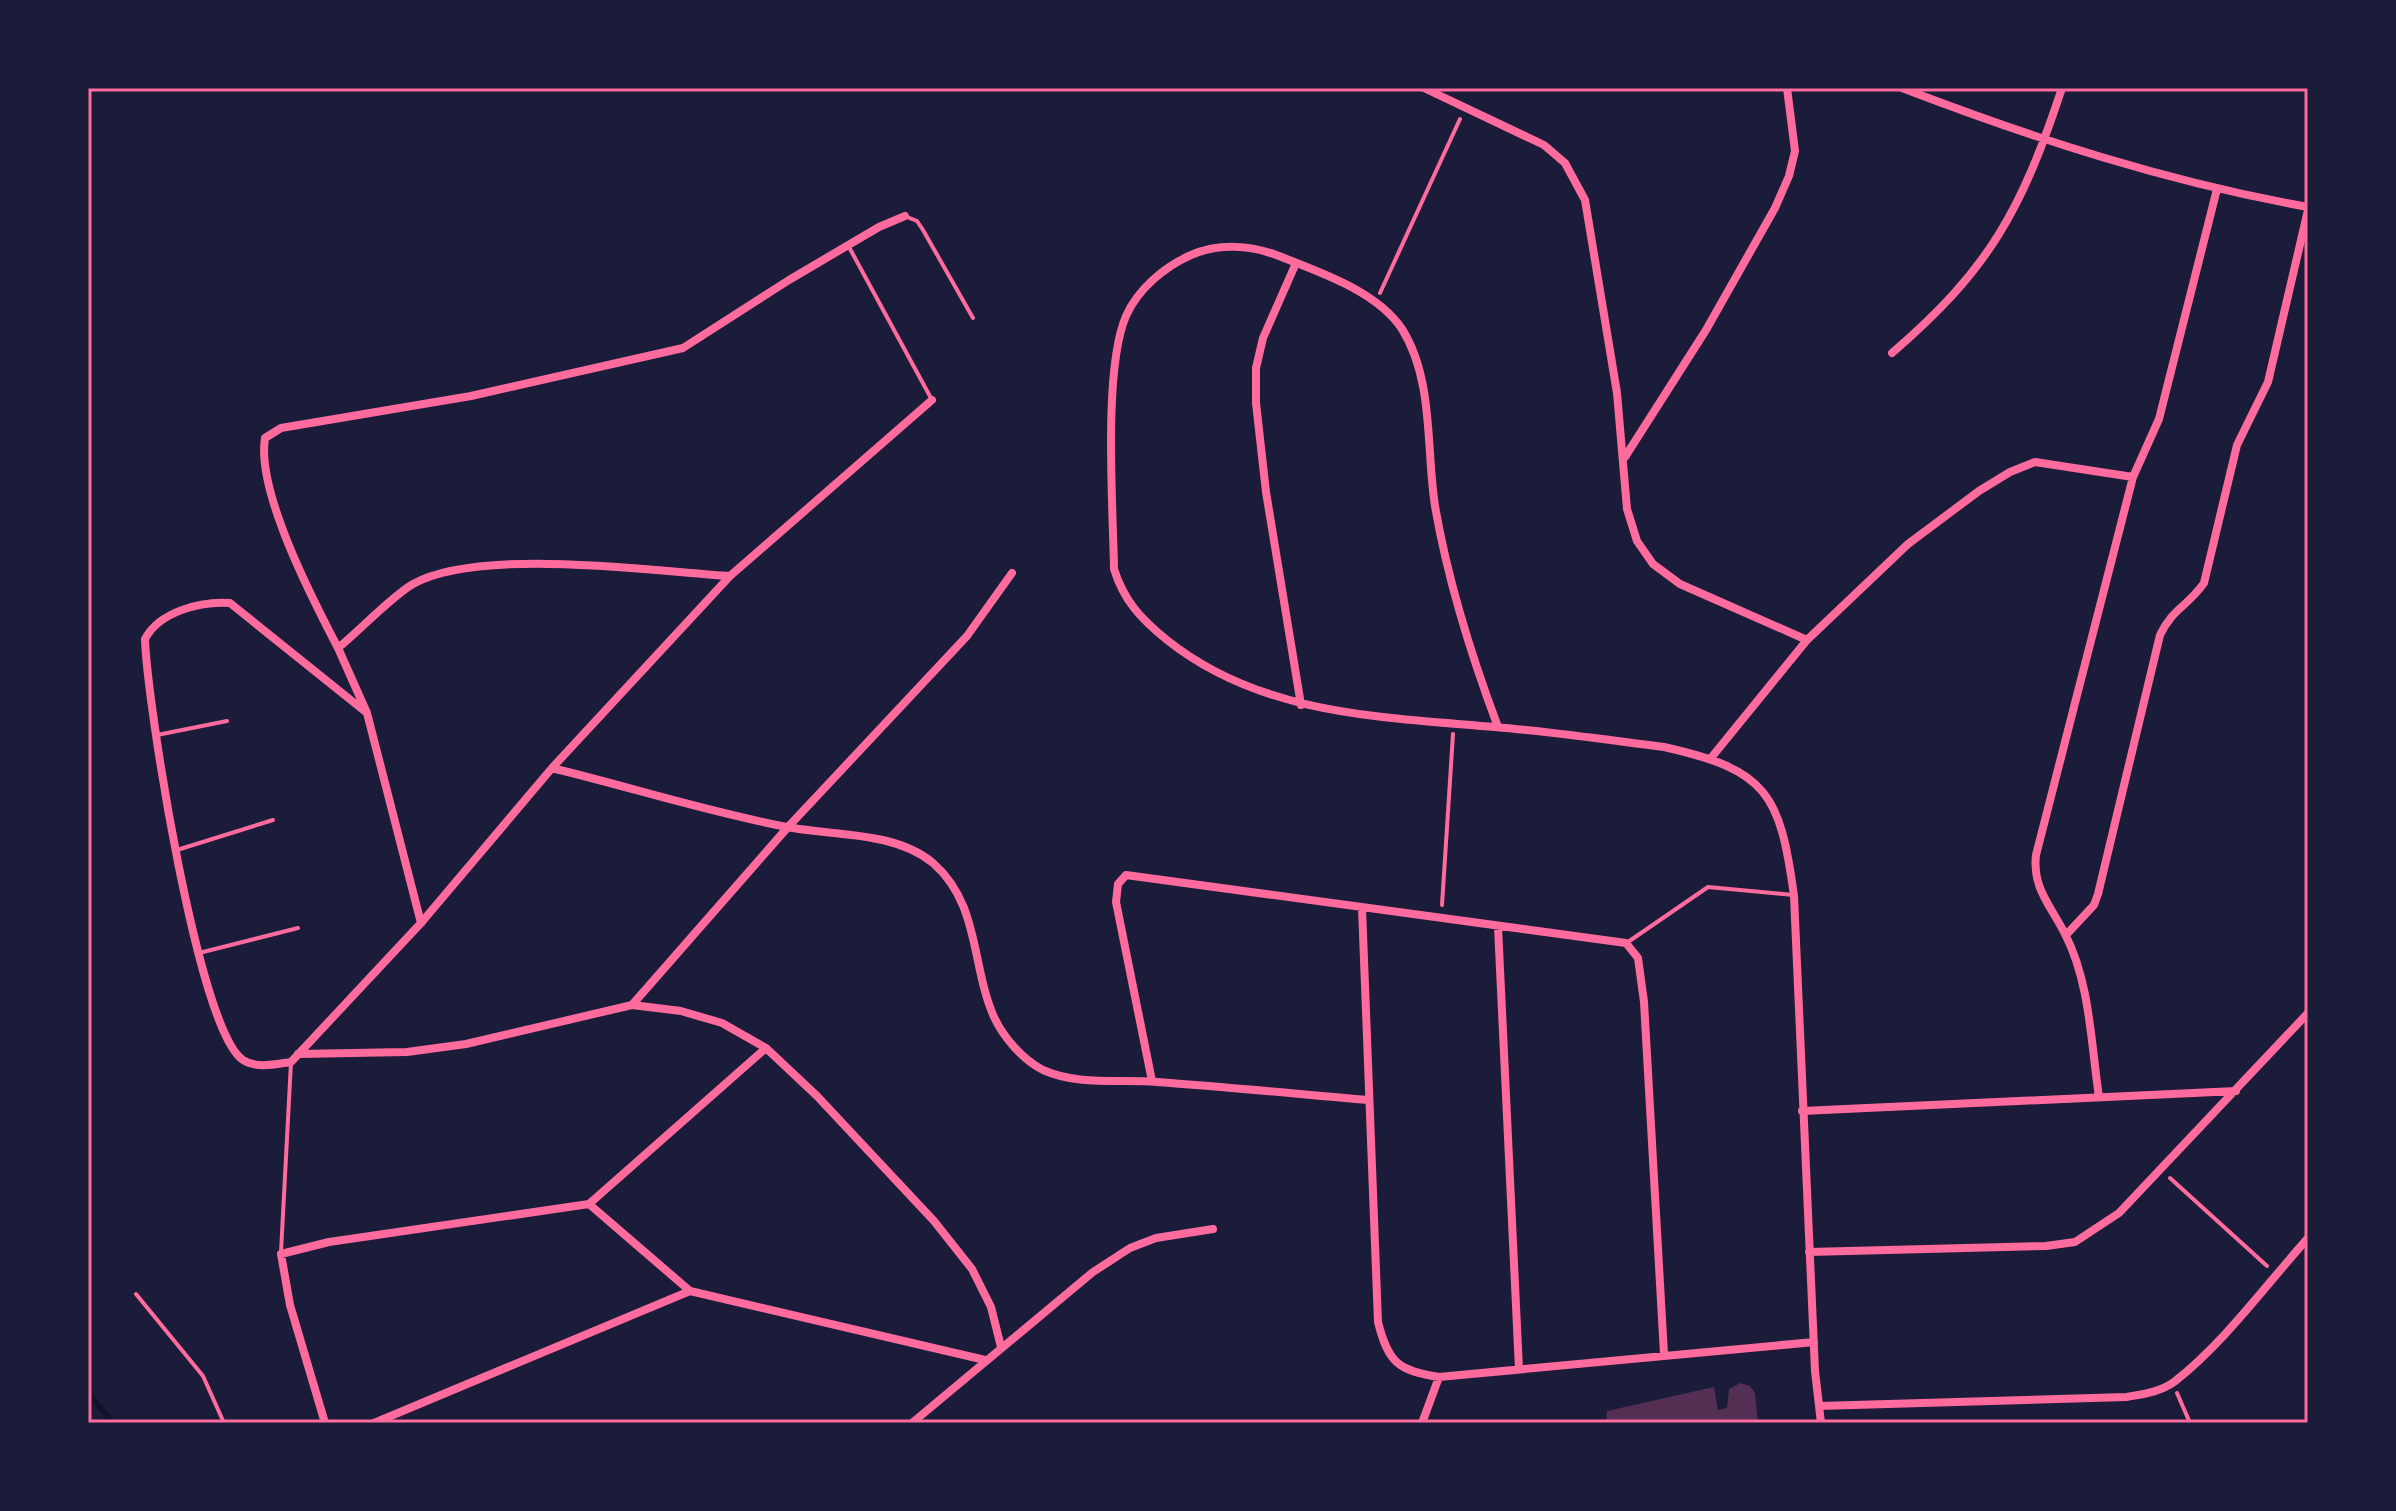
<svg xmlns="http://www.w3.org/2000/svg" width="2396" height="1511" font-family="Jost,sans-serif">
<rect width="100%" height="100%" fill="#1b1b3a"/>
<g fill="none" stroke-linecap="round" stroke-linejoin="round">
<path stroke="#12122b" stroke-width="6" d="M88,1393L113,1423"/>
</g>
<path fill="#542f53" d="M1740,1383L1750,1386L1755,1393L1758,1423H1606L1607,1411L1714,1387L1718,1410L1727,1408L1729,1389Z"/>
<g fill="none" stroke-linecap="round" stroke-linejoin="round">
<path stroke="#ff6b9d" stroke-width="4" d="M1380,293L1460,119
M1442,905L1453,734
M2170,1178L2267,1266
M2177,1393L2190,1423"/>
<path stroke="#ff6b9d" stroke-width="4" d="M907,217L917,221L923,230L973,318
M849,247L932,400
M157,735L227,721
M177,850L273,820
M1628,942L1708,887L1793,895
M199,953L298,928
M281,1252L291,1062
M136,1294L203,1376L224,1423"/>
<path stroke="#ff6b9d" stroke-width="8" d="M1424,88L1544,145L1565,163L1585,200L1617,393L1627,509L1637,541L1653,564L1680,584L1807,640
M1902,88C2035,139 2168,182 2308,207
M1296,263L1263,338L1256,368V403L1266,492L1301,705
M1892,353C1990,269 2022,209 2062,88
M1625,457L1706,330L1775,208L1789,176L1795,151L1787,88
M338,648C313,600 256,491 265,438L281,428L471,396L683,348L789,280L879,227L905,216
M367,713L230,603C200,601 159,612 145,639C147,702 198,1030 243,1060C257,1069 276,1064 291,1062L421,923L552,768L730,576L932,400
M1498,727C1471,655 1448,582 1435,506C1426,449 1434,380 1402,329C1377,291 1319,272 1279,256C1251,245 1219,243 1191,255C1164,267 1138,289 1126,316C1103,369 1113,506 1114,569C1124,601 1141,619 1167,640C1261,715 1380,717 1495,727C1552,732 1608,740 1664,747C1767,770 1780,793 1794,896L1815,1371L1821,1423
M1711,758L1807,640L1908,544L1979,491L2010,472L2035,462L2133,477
M552,768C630,787 708,812 787,827C833,836 895,831 933,863C980,904 971,965 994,1017C1003,1037 1023,1060 1043,1070C1079,1086 1119,1079 1157,1082C1227,1087 1298,1094 1368,1100
M1362,908L1378,1322C1388,1362 1398,1371 1439,1377L1814,1342
M421,923L367,713L338,648C359,631 392,596 413,584C479,547 652,571 730,576
M1498,927L1519,1369
M2066,935L2094,905L2098,894L2160,635C2173,608 2187,607 2204,583L2237,445L2268,382L2308,210
M632,1005L788,827L967,636L1012,573
M298,1054L407,1052L466,1044L632,1005L681,1011L722,1023L766,1048L817,1096L934,1221L972,1269L991,1307L1001,1347
M1152,1081L1116,902L1118,884L1126,875L1626,943L1638,958L1644,1002L1664,1354
M2099,1097C2091,1044 2090,982 2065,934C2051,906 2032,888 2036,855L2133,477L2159,419L2217,189
M1802,1111L2236,1091
M589,1204L766,1048
M1809,1252L2046,1246L2075,1242L2119,1213L2308,1013
M1819,1406L2127,1397C2143,1394 2160,1392 2174,1382C2224,1343 2265,1286 2308,1238
M325,1423L290,1305L281,1254L329,1242L589,1204L690,1291
M374,1423L690,1291L985,1360
M912,1423L1093,1272L1130,1248L1156,1238L1213,1229
M1422,1423L1439,1377"/>
</g>
<rect width="2396" height="1511" fill="none" stroke="#1b1b3a" stroke-width="180"/>
<rect x="90" y="90" width="2216" height="1331" fill="none" stroke="#ff6b9d" stroke-width="3"/>
</svg>
